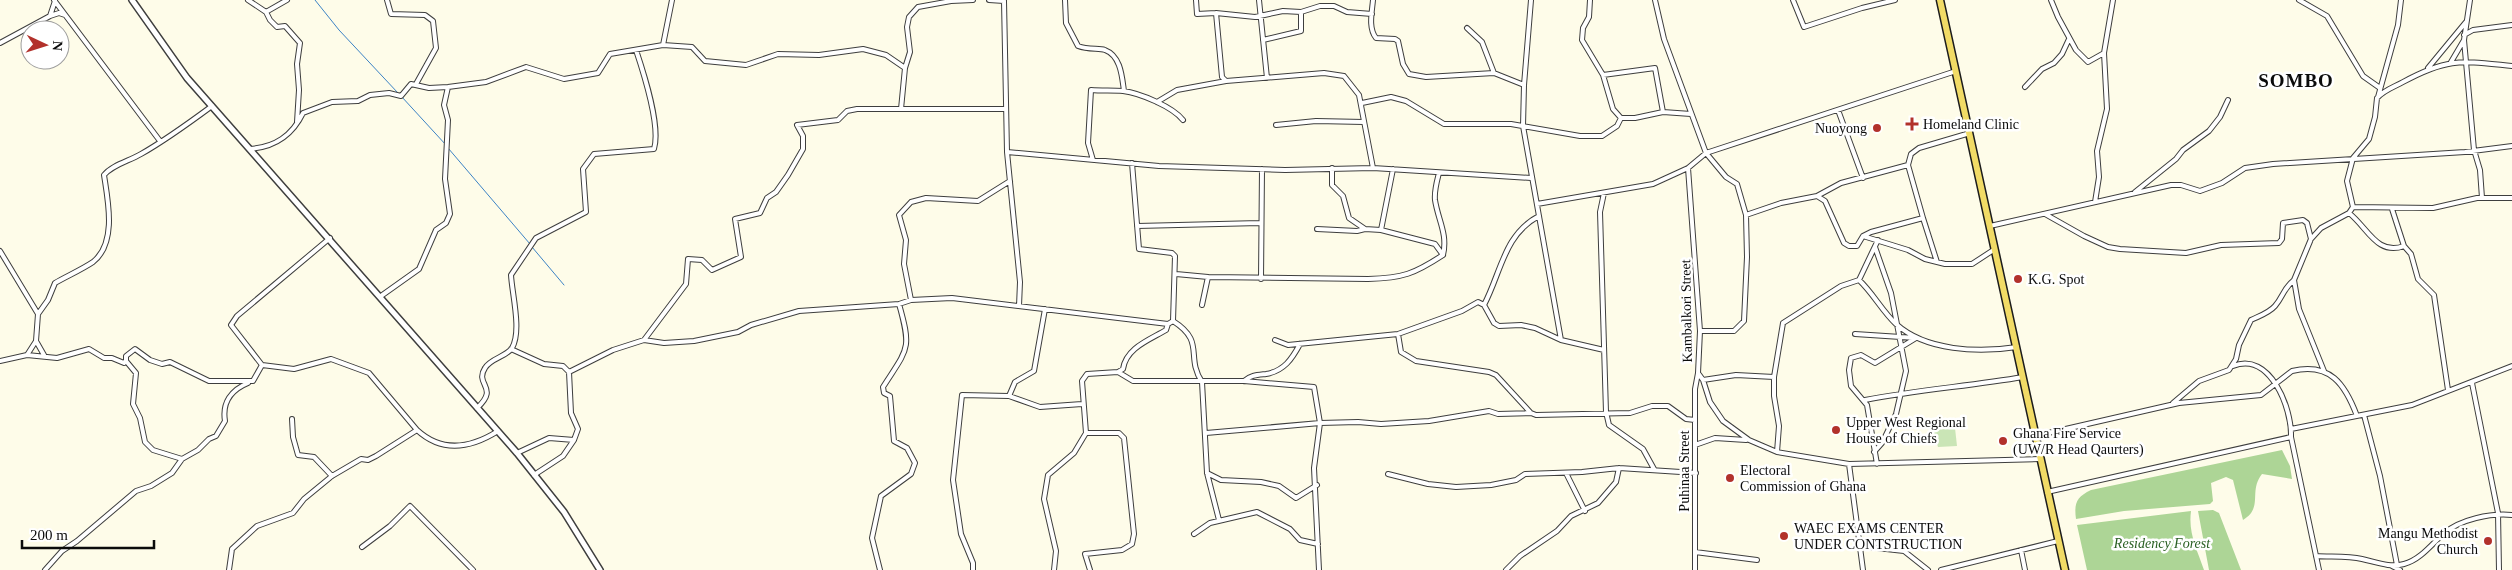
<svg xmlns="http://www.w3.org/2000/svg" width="2512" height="570" font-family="Georgia,serif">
<rect width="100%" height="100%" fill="#fefce9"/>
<path fill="#cae5b6" d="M1955,428L1957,446L1938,447L1934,433L1936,429Z"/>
<path fill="#add596" d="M2282,450L2290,466L2292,479L2262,474C2248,492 2264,507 2243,520L2233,480L2226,477L2211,483L2213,501L2210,504L2124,511L2076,519C2074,504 2076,497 2091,490Z
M2213,510L2219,513L2241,570H2209L2198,511Z
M2191,511C2188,533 2197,549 2204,570H2087L2077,525Z"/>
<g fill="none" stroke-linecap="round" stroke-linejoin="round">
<path stroke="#3c83c5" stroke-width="1" d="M315,0L339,30L398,93
M401,96L446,145
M448,148L530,244
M532,247L564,285"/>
<defs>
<path id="minor" d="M54,0L160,141
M248,0L266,12L270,20L277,27L285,26L300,43L297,64L299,90L297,122
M387,0L391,14L425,15L433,21L436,48L416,84
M989,0L1004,1
M1065,0L1066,23L1078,46C1088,50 1099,48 1105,50C1121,56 1122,77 1124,91
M1196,0L1197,14L1216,13L1255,17L1283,11L1301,12V31L1263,40
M1259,0L1267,78
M1373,0C1372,12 1368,28 1376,38L1395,39L1398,41L1403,64L1409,74L1426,77L1494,73L1524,85
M1531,0L1524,85L1523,126L1561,340
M1590,0L1589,17L1583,28L1582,40L1603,75L1613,109L1621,118H1635L1663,112L1691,114
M1655,0L1664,39L1706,153L1726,177L1737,184L1746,215L1747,257L1744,321L1734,331H1700
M1793,0L1804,27L1862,8L1895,0
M2051,0L2058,17L2076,50L2088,62L2104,53
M2299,0L2327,16L2363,76L2380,88
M2470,0L2464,40L2474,150L2480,170L2482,198
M1004,1L1007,152L1159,166L1285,170L1373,168L1531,178
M266,12L287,0
M1301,12L1320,6H1334L1347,12L1372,14
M1216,13L1222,77L1226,81
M50,16L55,1
M1467,28L1482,42L1494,73
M2464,35L2473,30L2512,25
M0,43L50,16L59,13L65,15
M663,45L672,0
M2451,62L2464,40
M2428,68L2466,22
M1603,75L1655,68L1663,112
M2025,87L2042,69L2054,63L2062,54L2069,39
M2378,97L2398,25L2401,0
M1157,102L1177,90L1226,81L1324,73L1344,76L1359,95L1373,168
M1362,103L1391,97L1406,101L1444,124H1511L1580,136H1602L1617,126L1621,118
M901,109L905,68L910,52L907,27L909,17L918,7L951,1L973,0
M1838,110L1863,178
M1276,125L1316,121L1364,122
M250,149C275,147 292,136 303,113L332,102L358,101L370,95L389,93L401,96L411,84L429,88L448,87L486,82L526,67L564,79L598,73L610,54L663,45L692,47L705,61L746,65L778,54L819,55L863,49L886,55L905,68
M1007,152L1020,282L1019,306
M1093,160L1088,143L1091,90C1102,91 1113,90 1123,91C1140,93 1173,107 1183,120
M1332,168V185L1343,196L1349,218L1365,229L1381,230L1435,244L1443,255
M1688,168L1700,331L1698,373L1703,380L1710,402L1723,421L1749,440L1777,452L1849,464L2040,459
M2135,192L2176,159L2183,150L2209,131L2220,117L2228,100
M1604,193L1600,212L1606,412L1609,425L1643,449L1654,469
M1817,196L1825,201L1844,243L1849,246H1857L1863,236L1871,232L1923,218L1908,165
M2095,202L2099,177L2097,151L2107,109L2104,53L2113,0
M1537,204L1653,184L1688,168L1706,153L1956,71
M2353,207L2433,208L2477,198H2512
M2392,209L2404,246L2411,254L2418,279L2434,295L2448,390
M2349,213C2368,228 2377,256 2404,246
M2045,214L2084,236L2108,247L2120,249L2186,253L2221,245L2279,243L2282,239L2283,223L2303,220L2307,223L2311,239
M1746,215L1781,203L1817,196L1841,183L1908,165L1911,154L1919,148L1970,133
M1923,218L1937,262
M1137,226L1260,223
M1990,226L2171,185H2181L2200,191L2222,183L2245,168L2273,164L2465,152L2512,146
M1317,229L1357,231L1365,229
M1381,230L1393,169
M1863,236L1908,250L1925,259L1945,264H1972L1995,249
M0,251L38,314
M1176,274L1208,277
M1261,279L1262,169
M1859,280C1873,293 1882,311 1896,324C1926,351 1978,353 2017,347
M381,296L419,269L436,230L446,223L450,214L445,179L448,120L444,105L448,87
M911,300L904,264L906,240L899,215L911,202L926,198L978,201L1010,181
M1202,305L1208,277L1368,279C1403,278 1414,274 1443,255C1448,234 1438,220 1435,200C1434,191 1437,181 1439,173
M1484,305C1501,273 1504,234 1539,216
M1173,321C1206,342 1185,356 1202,382L1207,473L1219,520
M1398,334L1401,352L1416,361L1489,372L1496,375L1530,412
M1855,334L1916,338L1875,363L1861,355L1851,358L1849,370L1851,386L1867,405L1877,464
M644,340L686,284L688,259L702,260L712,270L741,257L735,219L760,213L767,198L776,192L788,175L803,149V136L797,125L838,120L847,111L857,109H1006
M1275,340L1288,345L1398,334L1462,311L1478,302L1484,305L1494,323L1499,326L1521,325L1535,328L1561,340L1604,350
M511,349L544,364L563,366L569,372
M27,355L36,341
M44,355L36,341L38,314L48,300L55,283C67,276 81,270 93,262C117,243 108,201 104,175C112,165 129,161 141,154C166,140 189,123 212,106
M0,361L27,355L57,358L89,349L104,358H112L124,363L126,361V356L135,349L150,360L162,364L170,362L209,381H253L262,365L294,369L331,359L369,373L417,430
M126,361L136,373L133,404L140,418L145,442L153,450L182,459
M262,365L231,325L237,316L330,238
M2233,366C2270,351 2292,408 2291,437
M2324,371L2299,309L2294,280L2311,239L2321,228L2349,213L2353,207L2347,181L2353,158L2369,139L2375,117L2377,98C2384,90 2394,87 2403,82C2449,57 2462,61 2512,66
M1118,372L1133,381H1244L1314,387L1320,423L1314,468L1319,570
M1703,380L1736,375L1774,377
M1244,381C1251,375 1257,375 1266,374C1284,371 1292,359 1300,344
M2472,383L2498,513L2499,570
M1009,396L1015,382L1034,371L1045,309
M1865,400C1917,390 1970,386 2023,377
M2173,403L2199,381L2229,370L2236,359L2239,345L2251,320C2259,316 2269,313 2275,306C2283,297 2283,289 2294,280
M477,408C500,387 474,385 485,368C491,358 506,357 512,348C522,331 512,294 511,275L536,238L586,212L583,169L594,154L654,149C661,126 644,74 636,50
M2364,415L2380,476L2397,565
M292,419L293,437L298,455L314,457L332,476
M2291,429L2412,405L2512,366
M1086,433H1119L1124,438L1134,534L1132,544L1122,550L1085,554L1090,570
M1206,433L1320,423L1358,422L1381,424L1429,421L1489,411L1498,414L1531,413L1536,415L1630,413L1652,406H1668L1686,419L1695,420
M2035,436L2179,403L2261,395L2292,371C2330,362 2345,384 2357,416
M1695,445L1715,438L1746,440
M1777,452L1779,426L1774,396V377L1783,323L1841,286L1859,280L1878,240
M1874,452L1882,443L1896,414L1906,371L1891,293L1875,247
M517,453L549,438L574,440L578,429L571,413L569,372L613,350L644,340L664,343L694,341L738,332L751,325L799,311L899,304L911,300L952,298L1168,324L1173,321L1175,256L1172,253L1139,249L1132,163
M1849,464L1863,570
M1207,473L1221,480L1261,482L1279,486L1296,498L1317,485
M1566,473L1585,511
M1388,474L1428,484L1456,487L1491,485L1516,480L1525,474L1582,472L1619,468L1696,473
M534,475L563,456L574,440
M2047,492L2291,437L2319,570
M1194,534L1210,523L1257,512L1290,529L1300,540L1318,544
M1859,546L1904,551L1928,570
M362,547L390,526L410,506L473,570
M2021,550L2025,570
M1695,552L1757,560
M2316,556C2331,557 2348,556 2362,559C2376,562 2390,568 2404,564C2420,560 2432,544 2443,534C2460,519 2491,513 2512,515
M2392,566L2400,570
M45,570L62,551L77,541L136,491L151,486L172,473L182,459L198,450L209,439L216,436L225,421C222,403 231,390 248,383
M229,570L232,549L257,526L293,513L304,499L332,476L361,459L368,460L376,456L417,430C442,453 471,448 498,431
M880,570L872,538L881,496L911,474L915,463L907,448L894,441L890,396L884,393L883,387C908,348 912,350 899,304
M973,570V563L961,534L953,480L962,395L1009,396L1040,407L1082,404
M1054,570L1056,551L1044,499L1048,475L1074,453L1086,433L1082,381L1087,374L1118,372L1123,369C1126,348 1149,340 1166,330L1168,324
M1506,570L1520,556L1557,531L1571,516L1598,503L1616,482L1619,468
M1695,570V389L1698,373
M1941,570L2058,541"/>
<path id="tertiary" d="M132,0L187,78L517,453L564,512L600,570"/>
<path id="primary" d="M1940,0L2065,570"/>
</defs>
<use href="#minor" stroke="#3e3e3e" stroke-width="6"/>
<use href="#tertiary" stroke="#3e3e3e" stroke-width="8"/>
<use href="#primary" stroke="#1c1c1c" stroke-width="9"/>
<use href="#minor" stroke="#fff" stroke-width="4"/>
<use href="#tertiary" stroke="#fff" stroke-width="5"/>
<use href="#primary" stroke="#f1db66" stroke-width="6"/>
</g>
<g fill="#b2312b" stroke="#fff" stroke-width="2">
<path d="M1909.5 116.5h5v5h5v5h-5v5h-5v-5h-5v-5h5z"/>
<circle cx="1877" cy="128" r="5"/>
<circle cx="2018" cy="279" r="5"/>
<circle cx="1836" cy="430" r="5"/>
<circle cx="2003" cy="441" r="5"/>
<circle cx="1730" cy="478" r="5"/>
<circle cx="1784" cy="536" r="5"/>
<circle cx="2488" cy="541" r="5"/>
</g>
<g text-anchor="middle" stroke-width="5" stroke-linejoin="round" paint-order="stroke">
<g font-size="14" fill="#0b0b0b" stroke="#fff" text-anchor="start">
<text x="1923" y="129">Homeland Clinic</text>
<text x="1867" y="133" text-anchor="end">Nuoyong</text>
<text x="2028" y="284">K.G. Spot</text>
<text x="1846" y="427">Upper West Regional<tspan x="1846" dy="16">House of Chiefs</tspan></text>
<text x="2013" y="438">Ghana Fire Service<tspan x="2013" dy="16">(UW/R Head Qaurters)</tspan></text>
<text x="1740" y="475">Electoral<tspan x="1740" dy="16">Commission of Ghana</tspan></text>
<text x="1794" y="533">WAEC EXAMS CENTER<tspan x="1794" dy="16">UNDER CONTSTRUCTION</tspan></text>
<text x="2478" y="538" text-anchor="end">Mangu Methodist<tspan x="2478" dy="16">Church</tspan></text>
</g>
<g font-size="14" fill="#0b0b0b" stroke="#fff">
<text transform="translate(1686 311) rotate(-91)" y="5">Kambalkori Street</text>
<text transform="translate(1684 471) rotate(-90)" y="5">Puhinaa Street</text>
</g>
<g font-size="14" font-style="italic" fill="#275e20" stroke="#fff">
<text x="2162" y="548">Residency Forest</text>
</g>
<g font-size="19" font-weight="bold" letter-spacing="1" fill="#0b0b0b" stroke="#fff">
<text x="2296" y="87">SOMBO</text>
</g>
</g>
<g transform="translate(45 45) rotate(94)"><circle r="24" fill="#ffffff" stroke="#9d9d9d"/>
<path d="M0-4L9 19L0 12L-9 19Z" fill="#b2312b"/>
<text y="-8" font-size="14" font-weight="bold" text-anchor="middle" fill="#0b0b0b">N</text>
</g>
<path d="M22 540v8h132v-8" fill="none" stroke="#0b0b0b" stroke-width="2.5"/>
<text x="30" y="540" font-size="15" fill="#0b0b0b" stroke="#ffffff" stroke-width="4" paint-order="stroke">200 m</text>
</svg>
